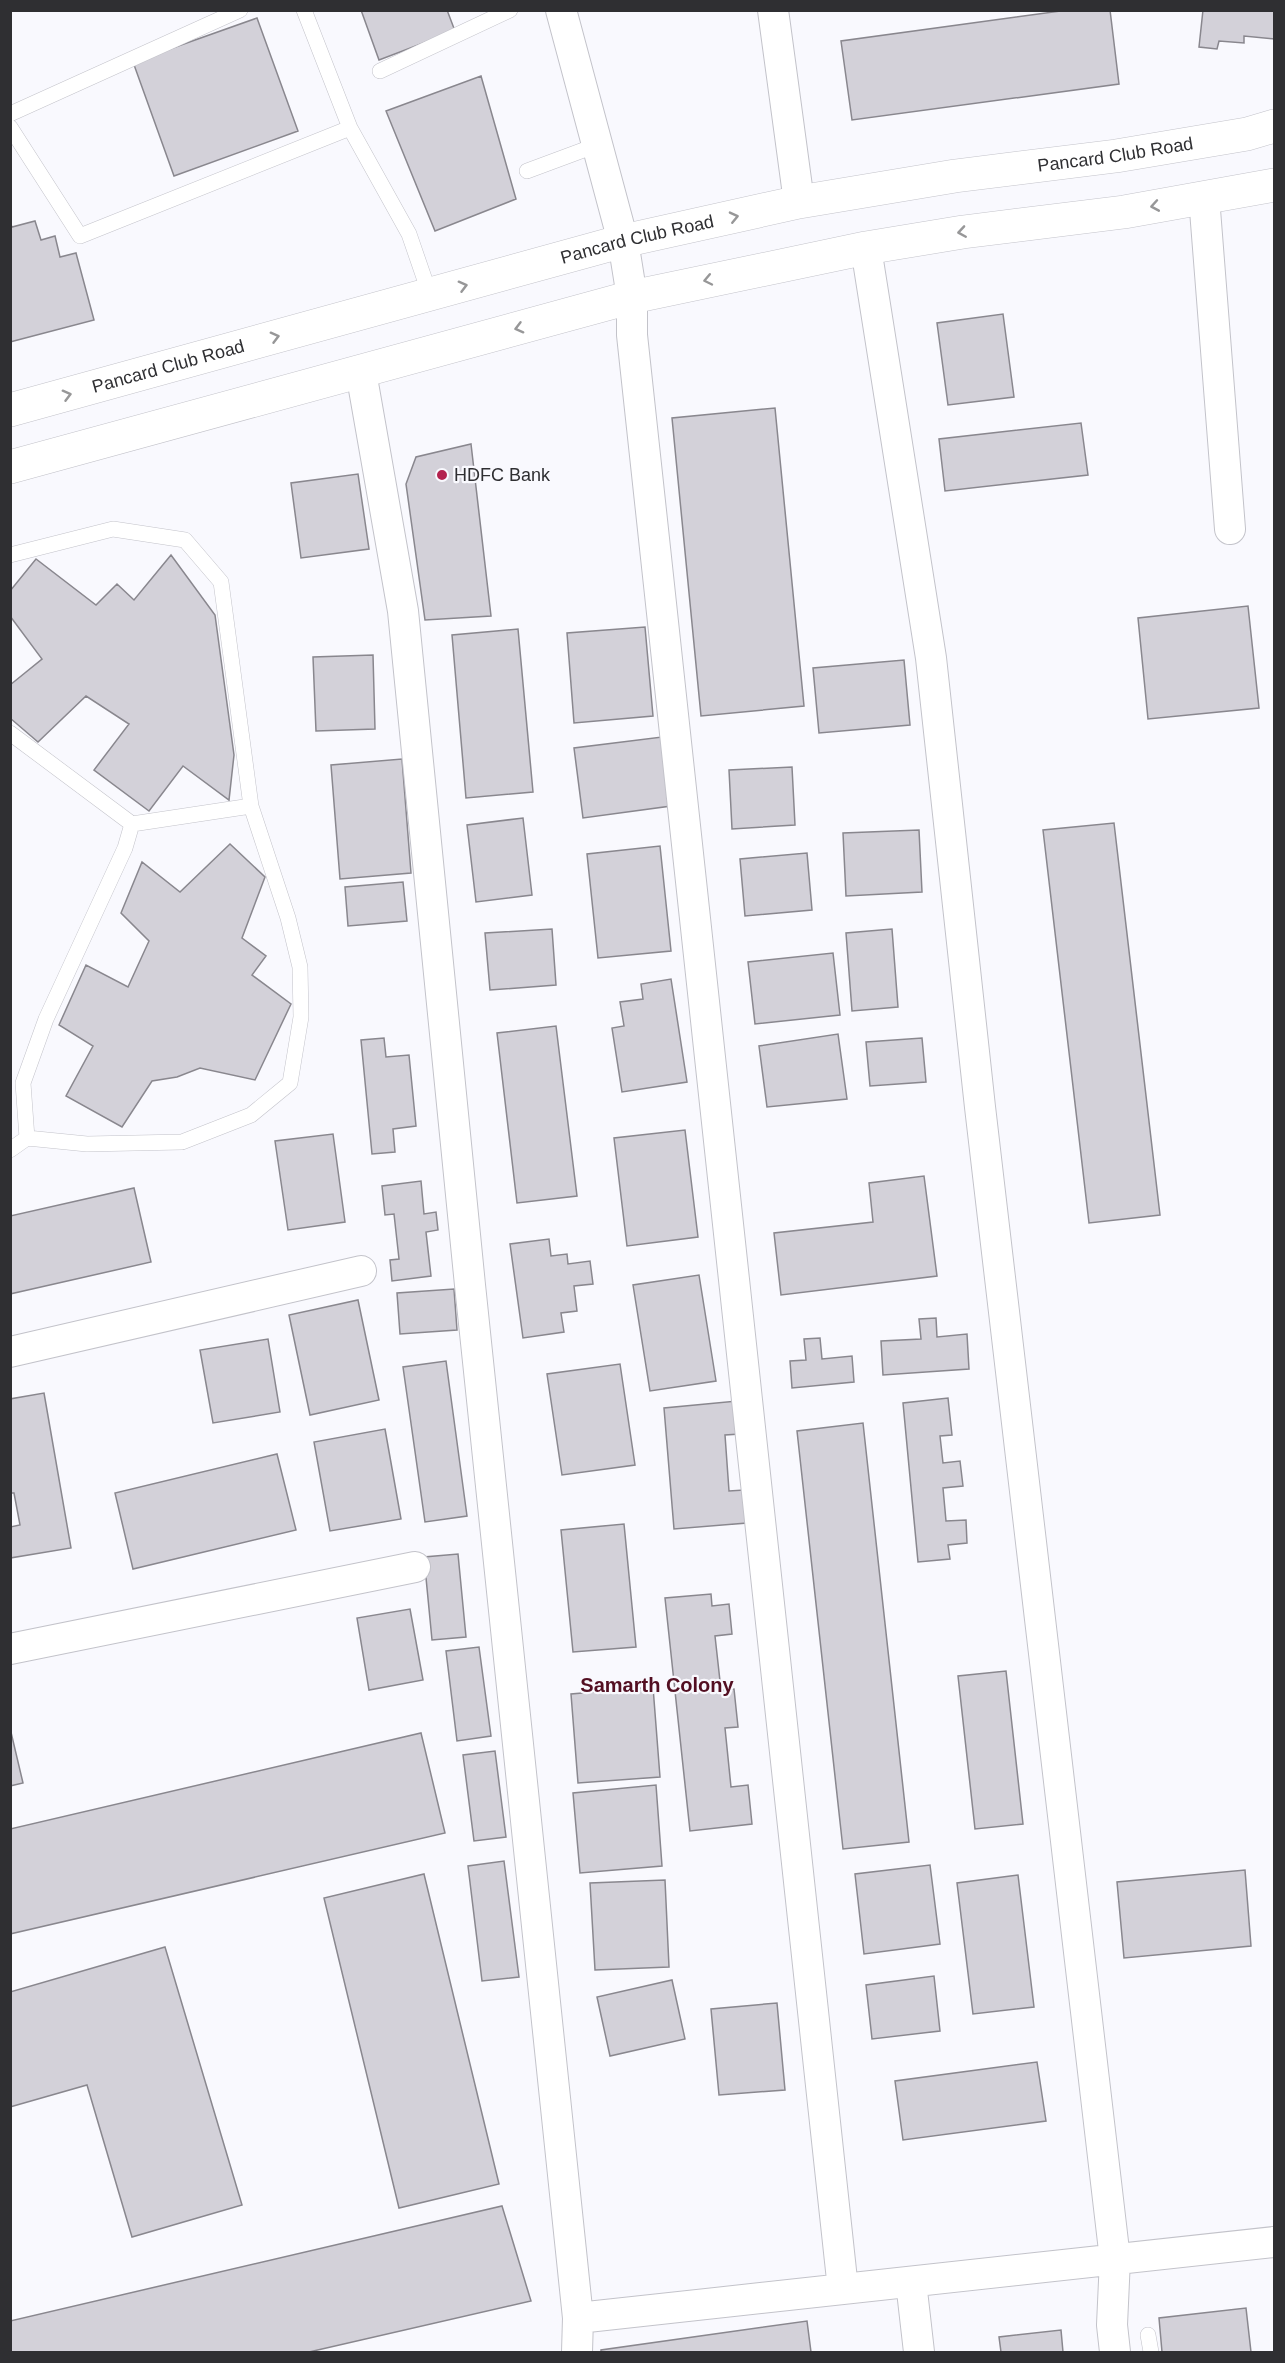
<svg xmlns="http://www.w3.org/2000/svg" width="1285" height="2363" font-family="Helvetica,sans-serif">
<rect width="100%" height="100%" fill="#f9f9fe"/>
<path fill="#d3d1d9" stroke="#89878e" stroke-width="1.5" d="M361,10H447L455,31L379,60Z
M1068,10H1110L1119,84L852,120L841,41Z
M1203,10H1274V39L1244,36V43L1219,41L1217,49L1199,47Z
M257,18L298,131L174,176L133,62Z
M481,76L516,199L435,231L386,111Z
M35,221L41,240L55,236L60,257L76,253L94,320L10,342V222L12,227Z
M1003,314L1014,397L948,405L937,323Z
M775,408L804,706L701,716L672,418Z
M1081,423L1088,475L945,491L939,439Z
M471,444L491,616L425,620L406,484L416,457Z
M358,474L369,549L301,558L291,483Z
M171,555L215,615L234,755L229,800L183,766L149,811L94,770L129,724L86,696L38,742L10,718V685L42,659L10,616V591L36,559L96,605L117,584L134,600Z
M1248,606L1259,708L1148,719L1138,618Z
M645,627L653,716L574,723L567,633Z
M518,629L533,792L466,798L452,635Z
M373,655L375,729L316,731L313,657Z
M904,660L910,725L819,733L813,668Z
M662,737L671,806L583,818L574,748Z
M402,759L411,873L340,879L331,765Z
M792,767L795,825L732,829L729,770Z
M523,818L532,895L476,902L467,825Z
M1114,823L1160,1215L1089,1223L1043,830Z
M919,830L922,892L846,896L843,833Z
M230,844L265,877L242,938L266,956L252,975L291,1004L255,1080L200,1068L177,1077L152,1081L122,1127L66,1096L93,1046L59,1025L86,965L128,987L149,941L121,913L142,862L180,892Z
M660,846L671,951L598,958L587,854Z
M807,853L812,910L745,916L740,859Z
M403,882L407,921L348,926L345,887Z
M552,929L556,985L490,990L485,933Z
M892,929L898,1007L852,1011L846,933Z
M833,953L840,1015L755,1024L748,962Z
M671,979L687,1082L622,1092L612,1028L624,1026L620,1002L643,999L641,984Z
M556,1026L577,1196L517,1203L497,1033Z
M838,1034L847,1099L767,1107L759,1046Z
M384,1038L386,1057L409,1055L416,1126L393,1129L395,1152L372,1154L361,1040Z
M922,1038L926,1082L870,1086L866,1042Z
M685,1130L698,1237L627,1246L614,1138Z
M333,1134L345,1222L288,1230L275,1141Z
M924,1176L937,1276L781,1295L774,1233L873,1222L869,1183Z
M421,1181L424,1214L436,1212L438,1230L426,1232L431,1276L392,1281L390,1260L399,1259L394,1214L385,1215L382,1186Z
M134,1188L151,1262L10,1294V1216Z
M549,1239L551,1256L567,1254L568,1264L590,1261L593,1284L574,1286L577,1311L561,1313L564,1332L523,1338L510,1244Z
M699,1275L716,1381L650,1391L633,1285Z
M454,1289L457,1330L400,1334L397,1293Z
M358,1300L379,1400L310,1415L289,1315Z
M936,1318L937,1337L967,1334L969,1369L883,1375L881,1341L921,1339L919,1319Z
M820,1338L822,1359L852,1356L854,1382L792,1388L790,1361L806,1360L804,1339Z
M268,1339L280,1412L213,1423L200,1350Z
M446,1361L467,1516L425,1522L403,1367Z
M620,1364L635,1465L562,1475L547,1374Z
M44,1393L71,1548L10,1558V1527L20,1525L14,1493H10V1399Z
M948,1398L952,1435L940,1436L943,1463L960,1461L963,1486L943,1488L946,1521L966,1520L967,1543L948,1545L950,1559L918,1562L903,1403Z
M737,1401L740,1434L725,1435L729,1491L744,1490L747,1523L674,1529L664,1408Z
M863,1423L909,1842L843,1849L797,1431Z
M385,1429L401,1519L330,1531L314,1442Z
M277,1454L296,1530L133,1569L115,1493Z
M624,1524L636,1647L573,1652L561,1530Z
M458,1554L466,1637L432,1640L424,1557Z
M711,1594L712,1606L729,1604L732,1634L715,1636L721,1690L734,1689L738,1727L725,1728L731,1787L748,1785L752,1824L690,1831L665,1598Z
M410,1609L423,1680L369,1690L357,1618Z
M479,1647L491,1736L457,1741L446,1651Z
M1006,1671L1023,1824L975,1829L958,1676Z
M653,1687L660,1777L578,1783L571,1694Z
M10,1728L23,1783L10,1786Z
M421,1733L445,1833L10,1934V1829Z
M495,1751L506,1837L474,1841L463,1755Z
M656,1785L662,1866L580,1873L573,1793Z
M504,1861L519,1977L482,1981L468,1866Z
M930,1865L940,1944L864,1954L855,1874Z
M1245,1870L1251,1946L1124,1958L1117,1882Z
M424,1874L499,2184L399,2208L324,1898Z
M1018,1875L1034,2007L973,2014L957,1883Z
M665,1880L669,1967L595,1970L590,1883Z
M165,1947L242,2205L132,2237L87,2085L10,2107V1992Z
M934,1976L940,2031L872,2039L866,1985Z
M672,1980L685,2039L610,2056L597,1997Z
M777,2003L785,2090L719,2095L711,2009Z
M1037,2062L1046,2121L903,2140L895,2081Z
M502,2206L531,2301L309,2352H10V2321Z
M1246,2308L1251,2352H1162L1159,2318Z
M807,2321L811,2352H601V2350Z
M1061,2330L1063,2352H1001L999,2337Z"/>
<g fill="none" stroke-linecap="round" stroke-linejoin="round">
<defs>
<path id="lane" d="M304,10L350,128L409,234L430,295
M380,71L510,10
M10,114L240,10
M10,127L80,236L350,128
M527,171L597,145
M10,555L113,529L185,540L221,582L251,806L288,918L300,967L301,1017L290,1083L251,1115L182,1142L87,1144L27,1138
M10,733L132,824L125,848L46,1019L23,1083L27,1138L10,1150
M132,824L251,806
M1148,2335L1151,2352"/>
<path id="street" d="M561,10L623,241L632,297V335L843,2289
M773,10L799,202
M1204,197L1230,529
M866,248L931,658L980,1107L1115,2259L1112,2325L1115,2352
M361,372L403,611L470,1285L578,2318L577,2352
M10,1352L361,1271
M10,1649L415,1567
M911,2282L919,2352
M578,2318L1274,2242"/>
<g id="secondary">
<path id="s1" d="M10,410L623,241L799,202L955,176L1116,156L1247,134L1274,126"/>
<path d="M10,467L632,297L866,248L963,232L1124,212L1274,185"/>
</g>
</defs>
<use href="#lane" stroke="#c3c3ca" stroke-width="16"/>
<use href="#street" stroke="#c3c3ca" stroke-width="32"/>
<use href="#secondary" stroke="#c3c3ca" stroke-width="34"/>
<use href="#lane" stroke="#fff" stroke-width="15"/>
<use href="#street" stroke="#fff" stroke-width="30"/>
<use href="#secondary" stroke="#fff" stroke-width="33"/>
</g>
<defs><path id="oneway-chevron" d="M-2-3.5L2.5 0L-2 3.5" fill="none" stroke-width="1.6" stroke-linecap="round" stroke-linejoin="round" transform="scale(1.5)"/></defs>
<g stroke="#979798">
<use href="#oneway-chevron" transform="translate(1155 206) rotate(170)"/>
<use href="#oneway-chevron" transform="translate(734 217) rotate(-13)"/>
<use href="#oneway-chevron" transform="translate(962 232) rotate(171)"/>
<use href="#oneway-chevron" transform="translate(708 280) rotate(168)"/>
<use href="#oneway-chevron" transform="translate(463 286) rotate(-15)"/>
<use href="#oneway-chevron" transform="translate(519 328) rotate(165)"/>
<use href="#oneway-chevron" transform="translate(275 337) rotate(-15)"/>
<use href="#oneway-chevron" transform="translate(67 395) rotate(-15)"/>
</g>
<circle fill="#b3224e" stroke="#f9f9fe" stroke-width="2" cx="442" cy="475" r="6"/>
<g text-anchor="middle" stroke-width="4.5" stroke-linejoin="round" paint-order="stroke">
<g font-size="18" fill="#2f2f32" stroke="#f9f9fe">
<text dy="6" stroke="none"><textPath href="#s1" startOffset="1136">Pancard Club Road</textPath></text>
<text dy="6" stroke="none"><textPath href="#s1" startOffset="650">Pancard Club Road</textPath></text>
<text dy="6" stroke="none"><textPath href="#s1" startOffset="164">Pancard Club Road</textPath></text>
</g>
<g font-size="18" fill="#2f2f32" stroke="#f9f9fe" text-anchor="start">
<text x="454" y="481">HDFC Bank</text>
</g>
<g font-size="20" font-weight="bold" fill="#530f22" stroke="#f9f9fe">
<text x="657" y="1692">Samarth Colony</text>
</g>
</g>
<rect width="1285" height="2363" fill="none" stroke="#2f2f32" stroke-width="24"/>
</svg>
